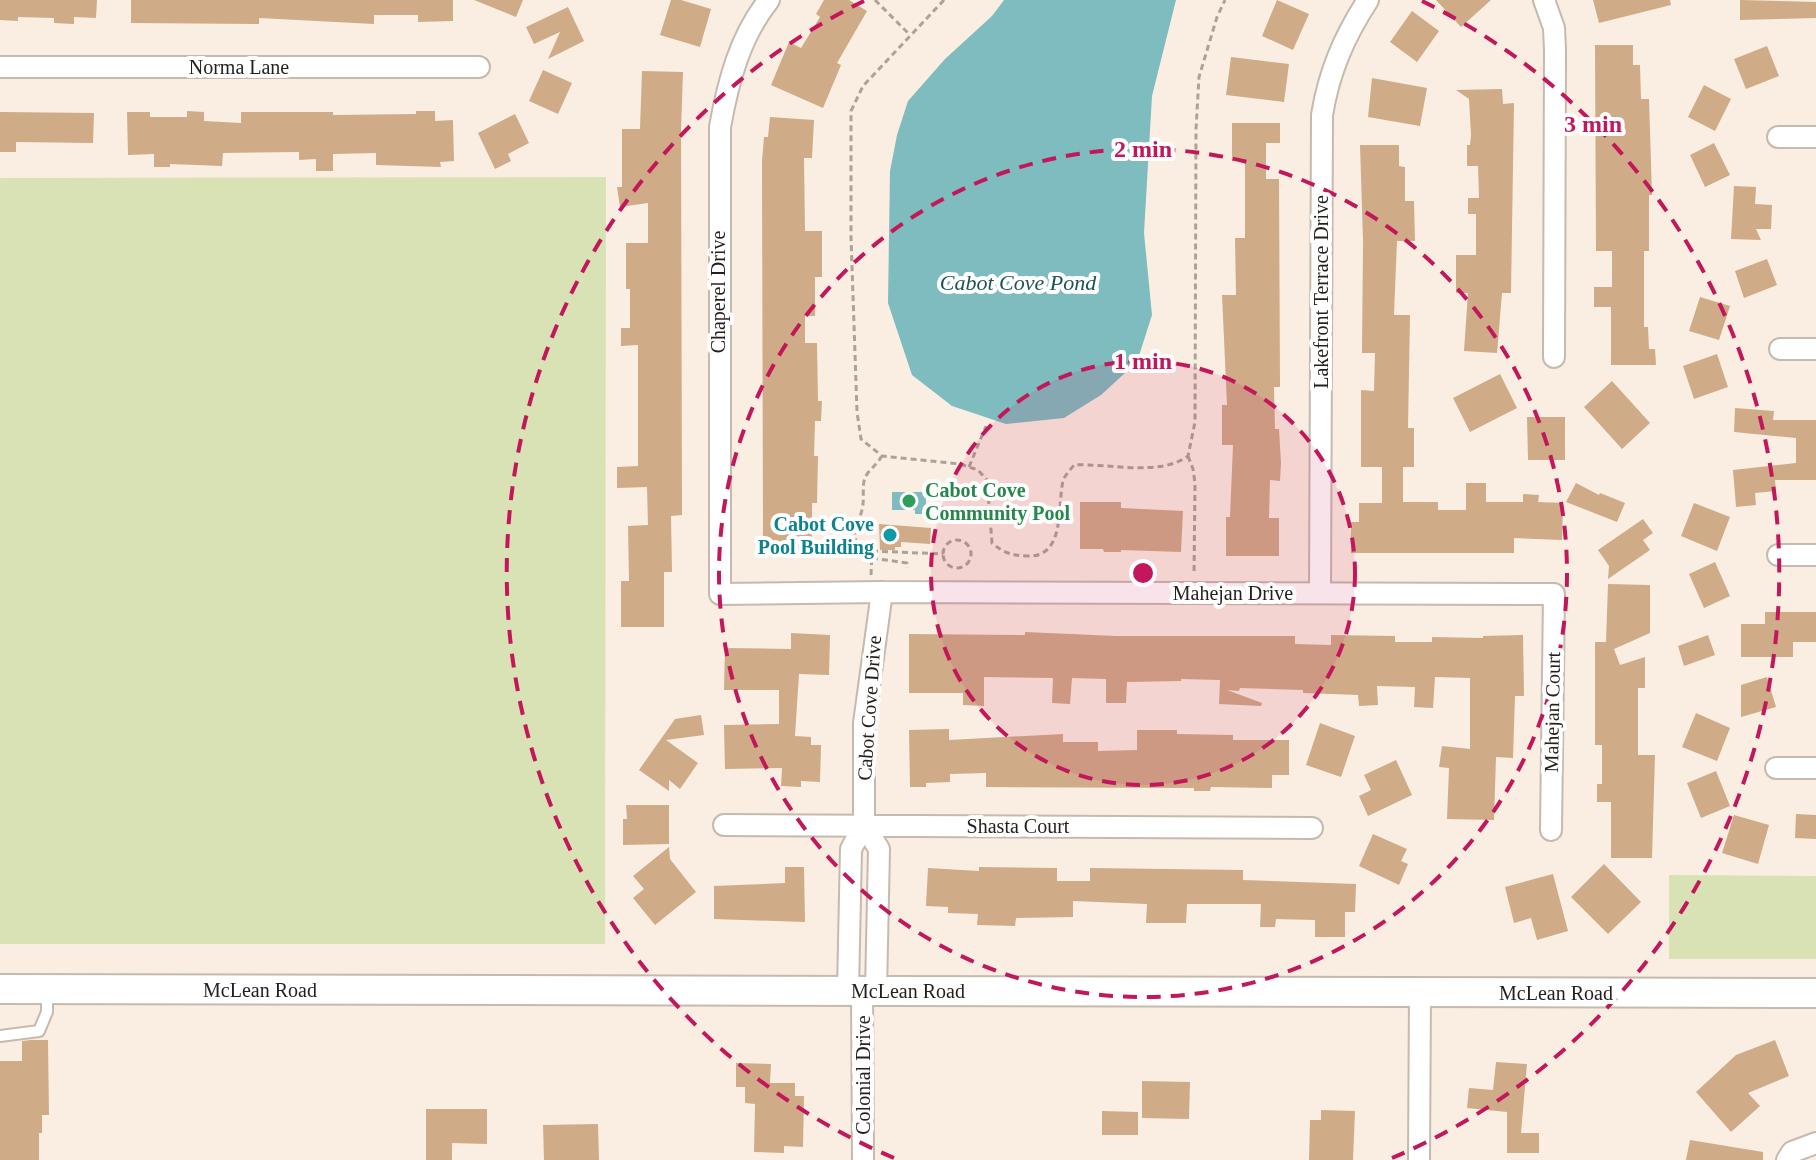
<svg xmlns="http://www.w3.org/2000/svg" width="1816" height="1160" font-family="Georgia,serif">
<rect width="100%" height="100%" fill="#faeee2"/>
<path fill="#d9e2b4" d="M606,177L605,944H0V178Z
M1669,875L1816,876V959H1669Z"/>
<path fill="#7ebcc0" d="M1004,0H1176L1152,96L1144,233L1152,315L1137,362L1101,395L1064,418L1006,424L952,406L912,375L888,303L890,171L897,135L908,101L945,59L992,16Z
M892,492H926V514H915V510H892Z"/>
<path fill="#cfab88" d="M0,0H97L96,18L74,17V24L54,23V18L18,17V21L0,20Z
M131,0H453V21L418,22V15H374V24L259,18V24L131,23Z
M474,0H523L516,17Z
M671,0H681L711,9L700,47L660,35Z
M824,0H849L867,11L837,63L841,65L823,108L771,85L789,42L801,48L820,17L816,14Z
M1277,0L1309,14L1293,50L1262,36Z
M1436,0H1491L1461,27Z
M1593,0H1670L1671,5L1599,23Z
M1740,0L1816,2V18L1740,20Z
M568,7L584,41L548,59L560,32L534,44L526,27Z
M1412,11L1439,31L1417,62L1390,42Z
M1595,45H1633V65H1640L1641,99H1649L1652,195H1649V251H1644V327H1648L1649,349H1655L1656,365H1611V307H1594V287H1612V251H1596Z
M1767,46L1779,76L1746,89L1734,59Z
M1231,57L1289,64L1284,102L1226,95Z
M543,70L572,83L558,114L529,101Z
M642,71L683,72L681,130L682,515L671,516L672,572H664V627H621V581H629L628,526L648,525L647,487L617,488V467L638,466V345L621,346V328H630V289H626V243H648V203L620,207L617,187H622V129H640Z
M1372,78L1427,88L1420,126L1368,117Z
M1704,85L1731,99L1715,131L1688,117Z
M1502,89L1503,104L1514,103L1511,293H1502L1497,353L1464,351L1468,293H1456V255H1476V214H1468V198H1479L1478,166H1467V145H1470L1471,135L1469,99L1456,90Z
M187,111L204,112V121L241,123V112H333V115L416,114V111H435V121L453,120L454,161L440,162L441,167L376,165V153L333,154V171H316V159L299,160V152L223,153L222,166L170,164V167H154V154L128,155L127,112H150V117H187Z
M0,112L94,113L93,143L16,142V152H0Z
M515,114L529,143L508,154L511,161L495,169L478,133Z
M770,117L814,120L812,158H804L805,231H822V277H815V316H805V343H817L818,401H822L821,421H815L814,456H818L817,503H812V551H763L762,161L764,137H768Z
M1232,123H1280V143H1266V179H1279L1280,387H1274L1275,429H1279L1281,463L1280,481L1270,480L1269,518H1279V556H1226V517H1230L1233,445H1222V405H1227L1222,295H1236L1235,238H1245V161H1232Z
M1714,143L1730,175L1705,187L1690,155Z
M1360,145H1399V166L1405,167V201H1414L1415,241H1397L1394,315H1410L1408,428H1414V467H1403V502H1438V510H1466V483H1486V502H1523V494L1539,495L1538,502L1563,503L1562,540L1514,538V553H1351V522H1359V503H1382V467H1361V390L1374,391L1375,353H1362L1363,240Z
M1734,186L1756,187L1755,204L1772,205L1771,229H1756L1761,240L1731,239Z
M1767,259L1777,285L1744,298L1735,271Z
M1700,297L1730,306L1719,340L1689,331Z
M1717,354L1728,387L1694,399L1683,366Z
M1500,374L1517,408L1470,432L1453,398Z
M1612,381L1650,423L1622,449L1584,407Z
M1735,408L1774,411L1773,420H1816V480H1775L1776,491L1755,493L1756,505L1736,507L1733,470L1796,463V438L1734,432Z
M1527,417H1565V460H1528Z
M1576,483L1599,495L1600,493L1625,503L1617,522L1566,502Z
M1080,502H1121V508L1183,511L1181,552L1121,550V552H1104L1103,549H1080Z
M1694,503L1730,517L1717,551L1681,536Z
M1643,519L1653,533L1643,540L1650,550L1608,579L1609,566L1598,550Z
M879,524L931,528L930,544L901,542V547H895V550H880Z
M1715,562L1730,596L1704,608L1689,574Z
M1608,584L1650,585V633L1614,649L1620,665L1645,657V688H1638V755H1655L1652,858H1611V802H1597V784H1602V745H1595V642H1606Z
M1765,612H1816V642H1793V657H1741V624H1765Z
M1025,632L1116,636H1295V644L1331,645V635L1395,636V642H1432V637L1483,638V636L1523,635L1524,696H1515L1513,758L1496,757L1494,820L1447,819L1449,768L1439,767L1442,746L1470,749V678L1435,677L1433,708L1414,707L1415,687L1377,686L1378,705L1359,706L1358,695L1303,693V690L1240,688L1239,691L1227,690L1262,703L1261,706L1219,704L1220,680L1181,679V681L1127,682L1126,703H1106V679L1072,678L1070,704L1052,703L1053,678L984,677V706L963,705V693H909V634L1025,635Z
M791,633L830,635L829,675L799,674L795,736L811,737V745H821L820,782L801,781V787L781,786L782,768L725,769L724,725L779,724V690H724L725,648L791,649Z
M1708,635L1715,655L1684,666L1678,646Z
M1767,677L1776,707L1741,717V685Z
M1696,713L1730,728L1717,761L1682,747Z
M701,715L704,735L666,740L698,763L680,789L669,780V791L639,770L675,719Z
M1320,723L1355,736L1341,777L1306,765Z
M949,729V740L1063,734V742H1098V751L1137,750V730H1177V734L1233,735V740H1289V775H1272V788L1211,787L1210,791H1194V788L986,787V773L950,774V782L926,783V787H910L909,730Z
M1396,760L1412,795L1368,816L1359,796L1371,790L1364,775Z
M1716,771L1730,806L1701,818L1687,783Z
M626,805H669V844L623,845V819H627Z
M1796,814L1816,815V839L1795,838Z
M1734,815L1769,825L1758,864L1722,853Z
M1373,834L1407,849L1401,861L1408,864L1399,885L1359,866Z
M669,847L670,859L696,892L655,925L633,898L644,889L633,876Z
M1604,864L1641,902L1608,934L1571,897Z
M785,867H804L805,922L714,919V886L785,883Z
M979,867L1057,868V881H1090V868L1243,870V880L1356,884L1355,912H1345V937H1315V920L1276,919L1275,927H1260L1261,904H1187L1186,923H1146L1147,904L1073,901V917L1016,918L1015,926L977,925L978,914L948,913V907L926,906L928,868L979,871Z
M1553,874L1568,931L1537,940L1531,918L1514,923L1505,887Z
M31,1040H48L49,1115H42V1133H39V1160H0V1061H22V1041Z
M1775,1040L1789,1076L1748,1093L1760,1106L1731,1132L1696,1092L1736,1055Z
M1496,1062L1527,1064L1521,1133H1539V1153H1507V1112L1467,1108L1469,1088L1493,1090Z
M736,1063L771,1064L770,1083H795V1096H804L803,1147L784,1146V1153L754,1152L755,1104L745,1103V1087H736Z
M1142,1081L1190,1082L1189,1119L1142,1118Z
M426,1109H487V1144L452,1143V1160H426Z
M1321,1110L1355,1111L1353,1160H1309L1310,1120H1321Z
M1102,1111L1138,1112V1135H1102Z
M598,1124L599,1160H544L543,1125Z
M1690,1140L1763,1152V1160H1686Z"/>
<g fill="none" stroke-linecap="round" stroke-linejoin="round">
<defs>
<path id="lane" d="M0,1036L39,1031L47,1012V992"/>
<path id="street" d="M769,0C740,36 728,82 720,127V594L882,592L1554,594L1551,830
M1544,0L1554,28L1555,50L1554,357
M0,67H479
M1778,137H1816
M1780,349H1816
M1778,555H1816
M1320,593L1322,115C1329,72 1344,37 1368,0
M1776,768H1816
M724,825L1312,828
M848,990L851,849L864,825
M862,990L863,1160
M876,991L879,849L864,825V723L882,592
M1419,1160L1420,993
M1787,1160L1792,1152L1816,1143"/>
<path id="secondary" d="M0,989L1816,993"/>
</defs>
<use href="#lane" stroke="#c5baae" stroke-width="14"/>
<use href="#street" stroke="#c5baae" stroke-width="24"/>
<use href="#secondary" stroke="#c5baae" stroke-width="32"/>
<path stroke="#aba299" stroke-width="3" stroke-dasharray="6 4" stroke-linecap="butt" d="M875,0L910,35
M944,0L863,86L851,111V237L857,412L861,439L882,456L960,464L978,470L987,480L992,543C1004,553 1011,555 1026,556C1066,559 1057,506 1063,481C1065,475 1070,470 1074,465C1108,463 1160,477 1188,456L1195,422L1196,129L1199,77L1217,17L1225,0
M1188,456L1193,469L1195,483L1194,575
M969,467L986,426
M943 554a14 14 0 1 1 28 0a14 14 0 1 1-28 0Z
M872,551L943,554
M872,558L907,563V568
M871,575L872,551C841,542 861,525 863,504C864,496 862,485 865,478C868,470 877,465 881,457"/>
<use href="#lane" stroke="#fff" stroke-width="10"/>
<use href="#street" stroke="#fff" stroke-width="20"/>
<use href="#secondary" stroke="#fff" stroke-width="28"/>
</g>
<circle cx="1143" cy="573" r="212" fill="#c2185b" fill-opacity=".12"/>
<g fill="none" stroke="#c2185b" stroke-width="4" stroke-dasharray="14 10">
<circle cx="1143" cy="573" r="212"/>
<circle cx="1143" cy="573" r="424"/>
<path d="M894 1158A636 636 0 0 1 864 1M1422 1A636 636 0 0 1 1392 1158"/>
</g>
<circle fill="#2e9e5b" stroke="#fefefe" stroke-width="3" cx="909" cy="501" r="8"/>
<circle fill="#0f9aa8" stroke="#fefefe" stroke-width="3" cx="890" cy="535" r="8"/>
<g text-anchor="middle" stroke-width="8" stroke-linejoin="round" paint-order="stroke">
<g font-size="20" fill="#231f1b" stroke="#fefefe">
<text x="239" y="74">Norma Lane</text>
<text transform="translate(718 292) rotate(-90)" y="7">Chaperel Drive</text>
<text transform="translate(1321 292) rotate(-90)" y="7">Lakefront Terrace Drive</text>
<text x="1233" y="600">Mahejan Drive</text>
<text transform="translate(869 708) rotate(-86)" y="7">Cabot Cove Drive</text>
<text transform="translate(1552 712) rotate(-89)" y="7">Mahejan Court</text>
<text x="1018" y="833">Shasta Court</text>
<text x="260" y="997">McLean Road</text>
<text x="908" y="998">McLean Road</text>
<text x="1556" y="1000">McLean Road</text>
<text transform="translate(863 1075) rotate(-90)" y="7">Colonial Drive</text>
</g>
<g font-size="20" font-weight="bold" fill="#27864d" stroke="#fefefe" text-anchor="start">
<text x="925" y="497">Cabot Cove<tspan x="925" dy="23">Community Pool</tspan></text>
</g>
<g font-size="20" font-weight="bold" fill="#0d838f" stroke="#fefefe" text-anchor="end">
<text x="874" y="531">Cabot Cove<tspan x="874" dy="23">Pool Building</tspan></text>
</g>
<g font-size="22" font-style="italic" fill="#1d5356" stroke="#fefefe">
<text x="1018" y="290">Cabot Cove Pond</text>
</g>
</g>
<circle cx="1143" cy="573" r="12" fill="#c2185b" stroke="#fefefe" stroke-width="4"/>
<g font-size="24" text-anchor="middle" font-weight="bold" fill="#c2185b" stroke="#fefefe" stroke-width="8" stroke-linejoin="round" paint-order="stroke">
<text x="1593" y="132">3 min</text>
<text x="1143" y="157">2 min</text>
<text x="1143" y="369">1 min</text>
</g>
</svg>
